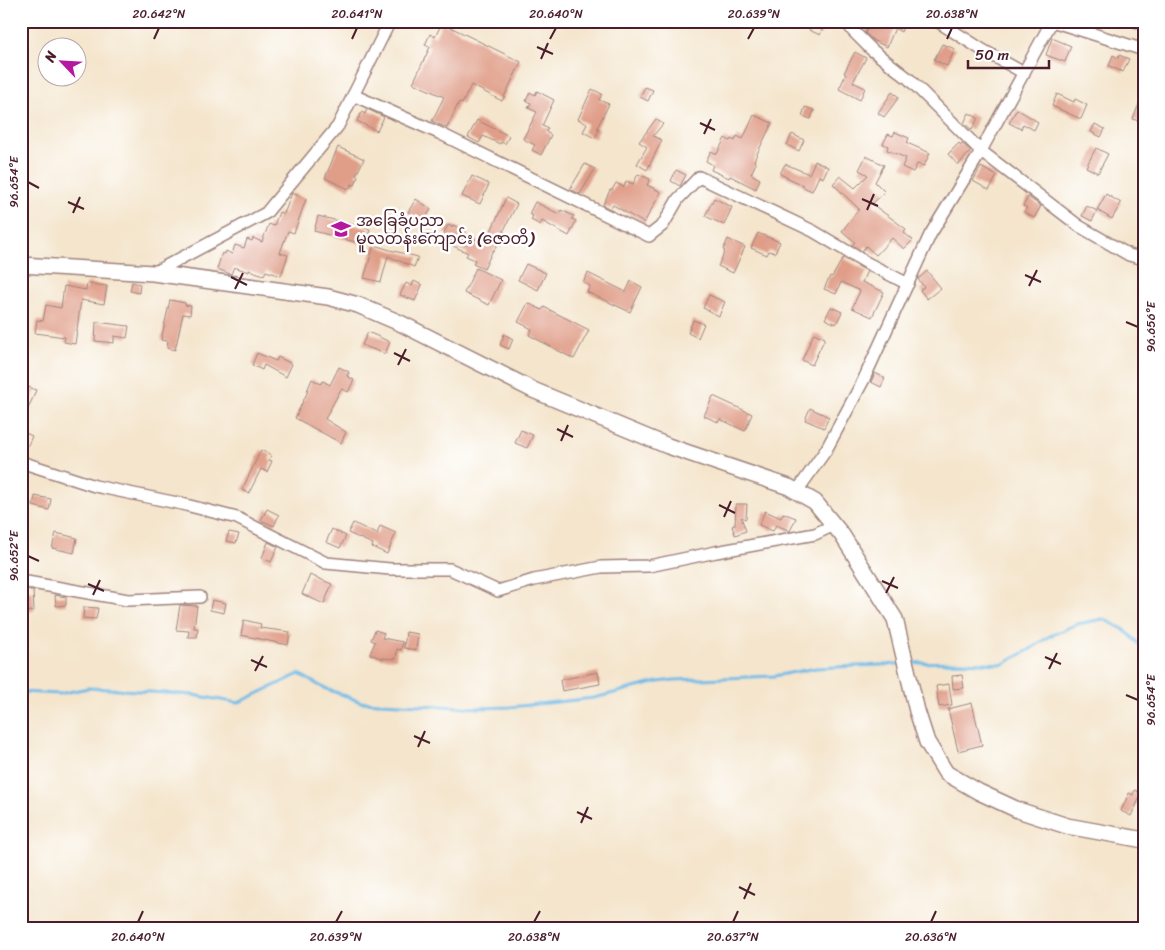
<svg xmlns="http://www.w3.org/2000/svg" width="1165" height="950" font-family="Sriracha,'Noto Sans Myanmar',sans-serif">
<rect width="100%" height="100%" fill="#fff"/>
<filter id="ink" filterUnits="userSpaceOnUse"><feTurbulence type="fractalNoise" baseFrequency=".02" numOctaves="2"/><feDisplacementMap in="SourceGraphic" scale="10" xChannelSelector="R" yChannelSelector="G"/><feConvolveMatrix kernelMatrix="1 2 1 2 8 2 1 2 1" color-interpolation-filters="sRGB"/></filter>
<filter id="wash" filterUnits="userSpaceOnUse"><feTurbulence type="fractalNoise" baseFrequency=".0096" numOctaves="4" result="noise"/><feDisplacementMap in="SourceGraphic" scale="20" xChannelSelector="R" yChannelSelector="G"/><feGaussianBlur stdDeviation="1.12" result="paint"/><feColorMatrix in="noise" values="0 0 0 0 0 0 0 0 0 0 0 0 0 0 0 0 0 1.4 0 .05"/><feComposite in="paint" operator="in"/></filter>
<g filter="url(#wash)">
<rect width="100%" height="100%" fill="#f4e5cc"/>
<g fill="none" stroke-linecap="round" stroke-linejoin="round">
<path stroke="#6fbbe8" stroke-width="3" d="M909,663L961,662L1003,664L1029,650L1050,636L1077,624L1103,619L1125,630L1144,649
M21,692L59,694L88,688L110,689L193,695L238,703L299,674L322,687L361,702L478,708L510,707L594,698L658,682L674,680L774,676L816,668L900,664"/>
</g>
<g id="blocks">
<path fill="#e09e89" d="M813,21H826L820,35L809,30Z
M876,21H906L901,32L895,28L887,47L874,41L865,33L869,26L873,28Z
M1119,21H1144V32Z
M442,23L521,62L502,101L471,85L462,104L459,102L447,128L432,121L444,97L413,83L430,47L425,45L430,34L435,37Z
M1052,38L1071,46L1065,62L1046,55Z
M942,44L955,49L947,66L934,60Z
M855,52L866,58L853,82L865,88L860,100L839,89L846,74L844,73Z
M1113,55L1118,58L1119,55L1129,59L1123,72L1109,66Z
M645,87L653,90L648,101L640,97Z
M592,89L602,94L599,100L609,104L597,128L599,129L595,138L583,132L587,124L578,119Z
M537,91L554,100L542,126L548,128L546,132L551,135L541,155L532,150L535,145L523,139L537,112L528,108L531,103L526,101L530,92L535,95Z
M892,92L899,97L884,117L878,113Z
M1057,94L1074,102L1075,99L1087,105L1081,119L1052,106Z
M1143,94L1144,116L1141,122L1133,119Z
M805,107L814,110L811,119L802,116Z
M367,109L384,117L377,131L357,121L362,112L365,114Z
M1017,109L1038,122L1034,130L1023,124L1021,129L1009,123Z
M969,113L978,118L972,130L964,123Z
M754,115L772,123L755,158L754,162L756,163L751,174L760,179L756,189L730,176L729,178L711,170L713,165L706,161L711,151L717,154L725,138L730,141L731,139L735,141L737,136L743,139Z
M656,119L663,124L653,136L662,140L647,170L637,164L647,147L639,142Z
M477,120L509,136L505,144L501,142L500,144L483,136L479,143L468,137Z
M1095,124L1105,129L1101,137L1091,132Z
M895,132L909,138L907,143L930,153L924,166L917,164L913,172L902,167L906,158L887,150L888,146L883,144L888,134L893,136Z
M792,134L804,140L799,151L787,145Z
M959,143L961,145L962,143L971,151L958,165L948,154Z
M338,147L364,159L356,175L358,176L355,185L352,184L349,189L325,178Z
M1096,148L1108,154L1098,173L1086,167Z
M866,156L884,165L875,182L885,192L872,204L906,229L904,233L913,240L904,249L892,238L876,255L866,246L862,251L852,245L855,242L842,231L859,209L833,184L840,176L855,188L868,175L859,170Z
M815,161L828,167L823,178L819,176L812,191L803,187V185L780,174L785,164L809,174Z
M585,164L595,169L580,194L570,189Z
M981,167L997,176L989,190L973,181Z
M676,170L686,175L680,186L671,181Z
M638,174L650,179L647,185L661,192L644,223L613,205L610,209L603,205L610,190H612L616,183L624,187L626,181L633,184Z
M472,176L489,184L480,204L462,196Z
M292,193L306,199L294,233L288,231L280,253L288,255L281,276L266,271L264,275L249,270V272L234,267L231,274L217,269L222,253L225,254L226,251L232,254L235,245L244,248L247,239L252,241L253,238L262,242L269,224L274,226L279,212L284,214Z
M1106,194L1121,203L1112,219L1097,210Z
M1028,197L1041,206L1034,218L1024,212L1027,208L1023,206Z
M506,198L517,204L503,232L507,234L501,246L497,244L494,251L493,250L484,269L473,264L475,260L466,256L468,253L445,242L449,235L444,233L448,225L452,227L453,225L466,231L464,234L485,244Z
M714,198L732,207L724,225L705,216Z
M416,199L431,209L424,221L408,212Z
M535,202L557,213L560,214L561,210L574,216L572,219L576,221L569,236L542,221L540,225L531,220L533,216L529,214Z
M1087,206L1097,211L1092,221L1082,216Z
M318,216L370,229L366,245L314,231Z
M758,233L780,242L775,253L769,251L767,255L751,248Z
M728,239L745,247L733,273L718,266L725,251L723,250Z
M374,245L390,250L418,257L414,267L388,256L381,282L364,278Z
M843,258L867,271L862,282L884,292L872,317L852,308L860,291L841,282L836,294L824,289L830,276L832,277Z
M526,264L546,273L538,290L518,280Z
M476,268L501,280L489,305L464,293Z
M927,271L941,288L927,299L920,290L924,287L918,279Z
M588,273L626,292L631,281L642,287L630,312L587,292L590,286L583,282Z
M414,281L422,285L415,301L400,295L406,283L412,286Z
M132,282L140,284L139,293L130,291Z
M87,283L107,286L104,304L81,300L75,344L64,342L65,337L35,333L37,320L43,321L46,305L61,308L64,286L86,290Z
M709,295L725,302L719,316L703,308Z
M170,300L185,303V305L191,306L190,315L183,314L175,350L167,348L168,341L161,340Z
M528,303L542,310L544,307L589,330L574,359L529,335L532,329L518,322Z
M831,307L842,312L836,324L825,319Z
M693,320L704,324L698,338L688,333Z
M96,322L129,326L127,338L114,336V343L95,341Z
M368,332L390,342L385,354L362,345Z
M814,333L825,338L812,365L802,360Z
M504,334L513,339L509,349L500,345Z
M257,353L276,361L278,357L292,364L286,377L264,365L262,370L252,365Z
M339,367L349,372L347,376L354,380L348,392L341,389L325,419L346,432L341,443L295,418L308,391H307L312,379L321,384L323,381L330,385Z
M875,373L885,378L881,387L871,382Z
M21,384L36,390L28,409L21,405Z
M713,396L752,414L745,431L720,419L718,422L704,416Z
M810,408L829,417L824,428L805,420Z
M521,430L533,435L527,448L515,443Z
M21,431L32,436L24,455H21Z
M261,450L271,455L269,460L272,461L267,472L261,469L249,493L242,490Z
M35,496L51,499L49,510L33,506Z
M736,504H747L746,519L741,517L746,531L735,535L732,526L735,525Z
M267,509L279,515L274,526L261,520Z
M765,511L781,518L783,513L796,518L790,531L776,525L773,531L759,525Z
M353,523L377,534L380,526L396,533L387,554L372,547L373,544L348,533Z
M332,529L346,536L340,548L326,542Z
M229,532L239,534L236,543L226,541Z
M56,533L77,538L74,553L52,548Z
M268,542L278,547L271,562L262,558Z
M310,575L332,584L324,604L302,594Z
M21,589L33,591L34,611L21,612Z
M55,595L66,597V605L56,606Z
M212,600L226,603L224,613L210,610Z
M180,605L197,606L194,628H198L197,637H188L189,631L176,630Z
M84,607L98,608L96,619L83,618Z
M244,620L261,624L260,628L290,632L288,645L241,635Z
M375,630L384,633L382,638L403,642L401,650L397,649L396,659L381,658L370,654L375,642L371,640Z
M406,632L418,634L416,650L404,648Z
M598,672L600,684L562,691L560,680Z
M962,675L964,688L953,689L952,676Z
M949,684L952,705L939,707L936,686Z
M972,703L982,745L958,751L948,709Z
M1135,790L1142,793L1131,816L1121,811L1129,793L1133,795Z"/>
</g>
</g>
<g filter="url(#ink)">
<use href="#blocks" fill-opacity="0" stroke="#9f827c" stroke-width="1"/>
<g fill="none" stroke-linecap="round" stroke-linejoin="round">
<defs>
<path id="minor" d="M846,21L853,31L872,50L909,79L981,151L1079,226L1129,255L1144,259
M937,21L981,49L1024,73
M1052,21L1144,50
M353,95L439,133L649,236L663,225L678,199L699,177L813,231L867,263L908,284
M153,273L266,213L338,126L390,21
M21,462L95,486L182,504L237,518L326,563L390,569H450L498,591L534,580L601,567L649,566L716,552L815,534L834,525
M797,491L826,450L863,381L930,235L977,158L1052,21
M21,581L128,600L200,597"/>
<path id="major" d="M21,265L153,273L328,297L358,305L400,323L533,390L668,446L789,487L815,502L842,535L895,619L917,711L927,742L946,773L979,792L1018,810L1067,826L1144,840"/>
</defs>
<use href="#minor" stroke="#9f827c" stroke-width="14"/>
<use href="#major" stroke="#9f827c" stroke-width="18"/>
<use href="#minor" stroke="#fff" stroke-width="11"/>
<use href="#major" stroke="#fff" stroke-width="15"/>
</g>
</g>
<path fill="none" stroke="#4a1f2b" stroke-width="2" d="M154,39L159,28M352,39L357,28M550,39L556,28M748,39L754,28M947,39L952,28M537,47L553,54M541,59L548,43M700,123L715,130M704,134L711,119M28,182L39,188M862,199L878,206M68,202L84,209M867,210L874,194M73,213L80,197M1025,275L1041,282M231,277L247,285M1029,286L1037,270M235,289L243,273M1126,322L1138,327M394,353L410,361M398,365L406,349M557,429L573,437M561,441L568,425M719,505L735,513M724,517L731,501M28,556L39,561M882,581L898,588M88,584L104,591M886,593L894,577M93,595L100,580M1045,657L1061,664M251,660L267,667M1049,669L1057,653M255,671L263,656M1126,695L1138,700M414,736L430,743M418,747L425,731M577,812L592,819M581,823L588,807M739,887L755,895M744,899L751,883M138,922L143,911M336,922L342,911M534,922L540,911M733,922L738,911M931,922L936,911"/>
<defs>
<symbol id="school-bare" viewBox="-9 -9 18 18"><path d="M0-5L7-2L0 1L-7-2ZM-4 1L0 2.5L4 1V4Q0 6-4 4Z" fill="#b5179e" stroke="#fff" stroke-width="2.5" paint-order="stroke"/></symbol>
</defs>
<g fill-rule="evenodd">
<use href="#school-bare" x="327" y="215" width="28" height="28"/>
</g>
<g text-anchor="middle" stroke-width="5" stroke-linejoin="round" paint-order="stroke">
<g font-size="16" fill="#4a1f2b" stroke="#fff" text-anchor="start">
<text x="356" y="226">အခြေခံပညာ<tspan x="356" dy="18">မူလတန်းကျောင်း (ဇောတိ)</tspan></text>
</g>
</g>
<rect width="1165" height="950" fill="none" stroke="#fff" stroke-width="55"/>
<g transform="translate(62 62) rotate(295)"><circle r="24" fill="#ffffff" stroke="#b7a5aa"/>
<path d="M0-4L9 19L0 12L-9 19Z" fill="#b5179e"/>
<text y="-8" font-size="14" font-weight="bold" text-anchor="middle" fill="#4a1f2b">N</text>
</g>
<path d="M968 60v8h81v-8" fill="none" stroke="#4a1f2b" stroke-width="2.5"/>
<text x="975" y="60" font-size="15" fill="#4a1f2b" stroke="#ffffff" stroke-width="4" paint-order="stroke">50 m</text>
<rect x="28" y="28" width="1110" height="894" fill="none" stroke="#4a1f2b" stroke-width="2"/>
<g font-size="12" text-anchor="middle" fill="#4a1f2b">
<text x="159" y="18">20.642°N</text>
<text x="357" y="18">20.641°N</text>
<text x="556" y="18">20.640°N</text>
<text x="754" y="18">20.639°N</text>
<text x="952" y="18">20.638°N</text>
<text transform="translate(14 182) rotate(-90)" y="4">96.654°E</text>
<text transform="translate(1151 327) rotate(-90)" y="4">96.656°E</text>
<text transform="translate(14 556) rotate(-90)" y="4">96.652°E</text>
<text transform="translate(1151 700) rotate(-90)" y="4">96.654°E</text>
<text x="138" y="941">20.640°N</text>
<text x="336" y="941">20.639°N</text>
<text x="534" y="941">20.638°N</text>
<text x="733" y="941">20.637°N</text>
<text x="931" y="941">20.636°N</text>
</g>
</svg>
